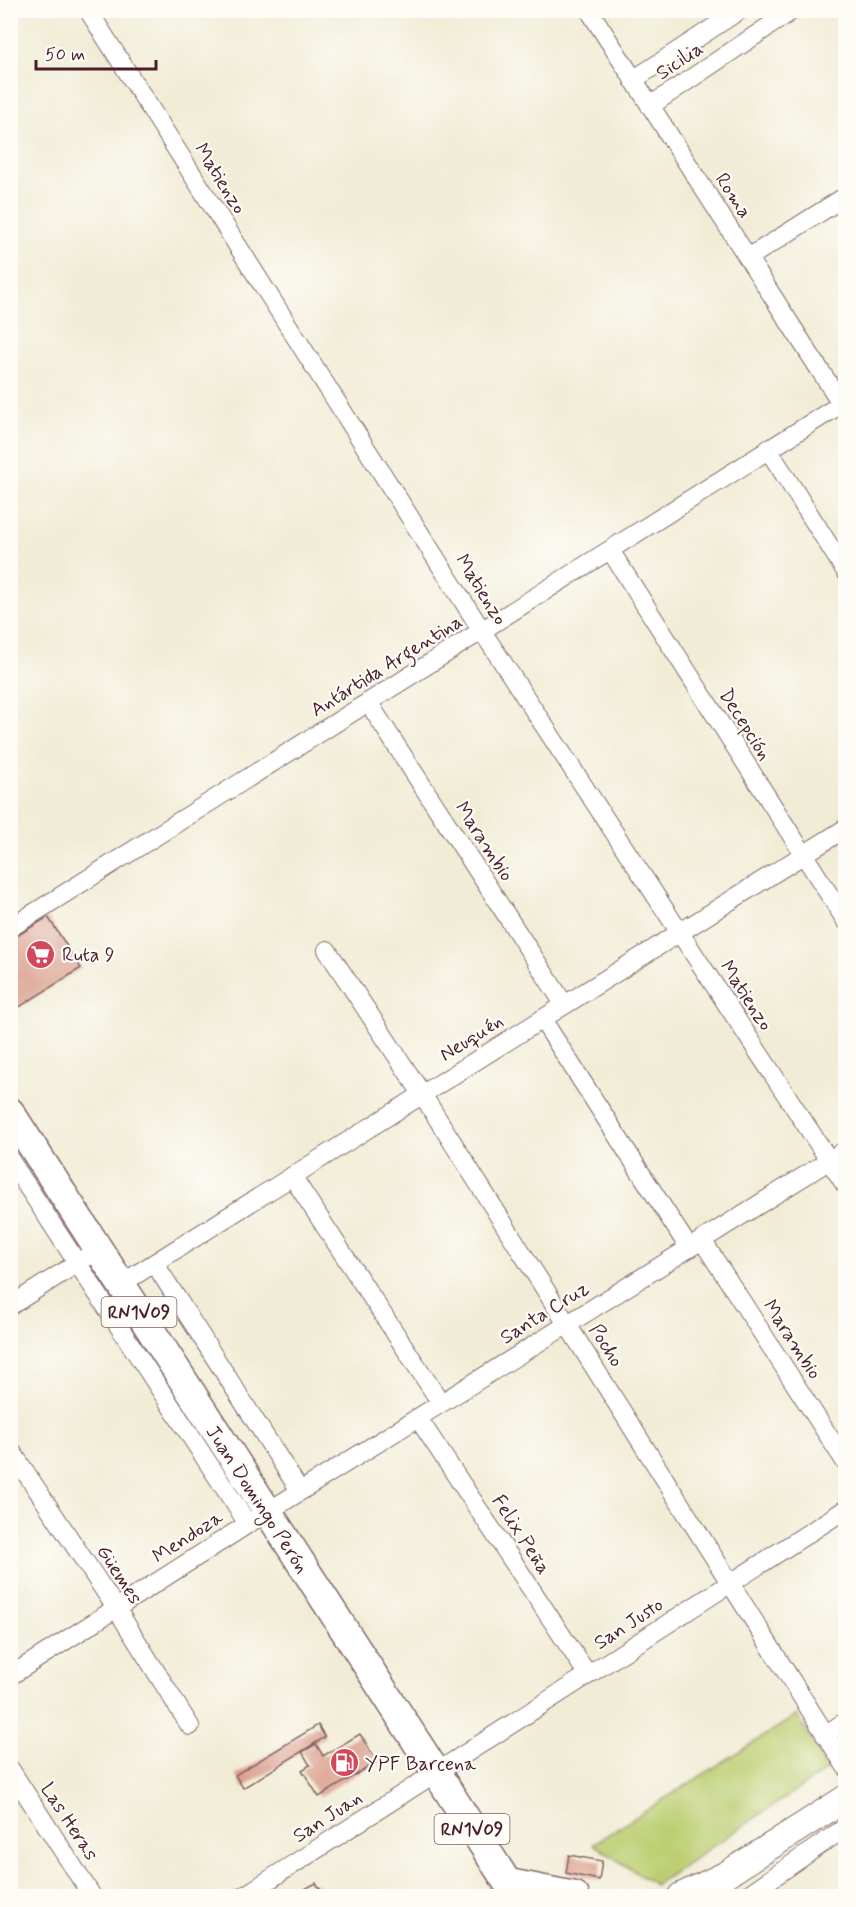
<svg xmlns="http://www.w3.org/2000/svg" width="856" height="1907" font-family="Mynerve,sans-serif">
<rect width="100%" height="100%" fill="#fdfcf7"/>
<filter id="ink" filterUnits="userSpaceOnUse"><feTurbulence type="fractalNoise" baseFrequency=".0167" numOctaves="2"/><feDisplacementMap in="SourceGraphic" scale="12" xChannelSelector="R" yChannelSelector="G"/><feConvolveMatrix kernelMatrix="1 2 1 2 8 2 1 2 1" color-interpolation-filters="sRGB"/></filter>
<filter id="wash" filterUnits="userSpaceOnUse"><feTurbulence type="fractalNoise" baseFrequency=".008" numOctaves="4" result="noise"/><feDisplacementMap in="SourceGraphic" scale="24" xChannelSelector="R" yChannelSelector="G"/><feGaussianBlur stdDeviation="1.35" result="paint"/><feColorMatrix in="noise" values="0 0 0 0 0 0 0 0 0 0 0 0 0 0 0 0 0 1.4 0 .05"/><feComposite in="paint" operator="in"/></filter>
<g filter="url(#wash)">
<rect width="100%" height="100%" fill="#f1ecd5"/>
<path fill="#bcce71" stroke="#83764e" stroke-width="1.5" d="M797,1715L828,1769L655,1885L593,1844Z"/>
<g id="blocks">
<path fill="#da9f8c" d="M48,917L81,968L10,1013V940Z
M318,1725L325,1737L243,1788L235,1775Z
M360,1734L377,1762L319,1797L302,1770L310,1765L302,1752L316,1744L323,1756Z
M569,1855L602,1861L599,1880L566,1873Z
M316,1883L324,1896H292Z"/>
</g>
</g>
<g filter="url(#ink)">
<use href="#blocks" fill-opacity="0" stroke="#846766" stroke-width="1.5"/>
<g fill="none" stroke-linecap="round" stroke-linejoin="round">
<defs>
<path id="minor" d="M88,10L482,631L846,1186
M589,10L841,403
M633,80L740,10
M650,106L793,10
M748,258L846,196
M768,449L846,572
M610,550L846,921
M368,702L564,1004
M10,928L846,401
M327,950L422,1094L846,1767
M542,1019L689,1248
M10,1160L248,1524
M292,1176L441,1403
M702,1240L846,1463
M155,1264L300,1491
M121,1284L846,828
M10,1306L90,1255
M418,1418L588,1675
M10,1449L116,1608L190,1726
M10,1676L248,1524L846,1150
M825,1735L846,1721
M10,1769L92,1896
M244,1896L846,1509
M746,1896L846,1827"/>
<path id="secondary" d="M681,1896L727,1874L846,1798"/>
<path id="primary" d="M10,1112L516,1896
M509,1883L575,1896"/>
</defs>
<use href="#minor" stroke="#846766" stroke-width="20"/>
<use href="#secondary" stroke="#846766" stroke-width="28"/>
<use href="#primary" stroke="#846766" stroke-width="31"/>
<use href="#minor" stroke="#fff" stroke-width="18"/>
<use href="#secondary" stroke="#fff" stroke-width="26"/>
<use href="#primary" stroke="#fff" stroke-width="28"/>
</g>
</g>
<defs>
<symbol id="supermarket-disc" viewBox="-11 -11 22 22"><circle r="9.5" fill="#d1495b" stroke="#fdfcf7"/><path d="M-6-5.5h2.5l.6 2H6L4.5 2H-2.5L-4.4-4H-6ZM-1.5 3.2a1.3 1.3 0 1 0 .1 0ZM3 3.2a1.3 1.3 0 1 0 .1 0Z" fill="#fff"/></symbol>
<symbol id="fuel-disc" viewBox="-11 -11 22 22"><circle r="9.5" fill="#d1495b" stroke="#fdfcf7"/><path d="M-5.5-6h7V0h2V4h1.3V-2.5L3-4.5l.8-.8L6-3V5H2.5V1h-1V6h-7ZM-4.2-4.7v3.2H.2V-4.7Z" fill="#fff"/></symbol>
</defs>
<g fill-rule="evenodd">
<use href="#supermarket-disc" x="24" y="938" width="33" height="33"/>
<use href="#fuel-disc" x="328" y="1746" width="33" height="33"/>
</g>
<g text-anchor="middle" stroke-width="4.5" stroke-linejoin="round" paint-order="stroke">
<g fill="#fdfcf7" stroke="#806168" stroke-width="1.5">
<rect x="101.5" y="1297" width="75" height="30" rx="4.5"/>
<rect x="434.5" y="1814" width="75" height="30" rx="4.5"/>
</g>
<g font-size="18" font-weight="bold" fill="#4a1f2b">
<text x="139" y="1318">RN1V09</text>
<text x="472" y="1835">RN1V09</text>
</g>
<g font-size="20" fill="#4a1f2b" stroke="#fdfcf7">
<text transform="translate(679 60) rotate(-34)" y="7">Sicilia</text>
<text transform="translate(221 178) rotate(58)" y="7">Matienzo</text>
<text transform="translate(734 195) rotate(57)" y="7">Roma</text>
<text transform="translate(482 589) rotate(58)" y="7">Matienzo</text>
<text transform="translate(386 665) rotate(-32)" y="7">Antártida Argentina</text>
<text transform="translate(746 724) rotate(58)" y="7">Decepción</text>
<text transform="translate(485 841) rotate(57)" y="7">Marambio</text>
<text transform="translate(747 995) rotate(57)" y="7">Matienzo</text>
<text transform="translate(471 1037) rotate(-32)" y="7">Neuquén</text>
<text transform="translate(544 1312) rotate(-32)" y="7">Santa Cruz</text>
<text transform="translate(793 1339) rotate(57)" y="7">Marambio</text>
<text transform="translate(607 1345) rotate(58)" y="7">Pocho</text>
<text transform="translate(258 1499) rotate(57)" y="7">Juan Domingo Perón</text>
<text transform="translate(522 1534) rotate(57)" y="7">Felix Peña</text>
<text transform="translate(187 1536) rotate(-33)" y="7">Mendoza</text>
<text transform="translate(120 1574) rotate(57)" y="7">Güemes</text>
<text transform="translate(628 1623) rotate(-33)" y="7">San Justo</text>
<text transform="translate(327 1816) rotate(-33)" y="7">San Juan</text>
<text transform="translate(70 1821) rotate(57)" y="7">Las Heras</text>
</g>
<g font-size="20" fill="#4a1f2b" stroke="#fdfcf7" text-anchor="start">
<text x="62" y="961">Ruta 9</text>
<text x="365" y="1770">YPF Barcena</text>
</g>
</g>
<rect width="856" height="1907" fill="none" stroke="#fdfcf7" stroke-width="36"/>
<path d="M36 60v9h120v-9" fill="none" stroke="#4a1f2b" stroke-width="3"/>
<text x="45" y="60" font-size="18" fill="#4a1f2b" stroke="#fdfcf7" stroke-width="4.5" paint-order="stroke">50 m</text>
</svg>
